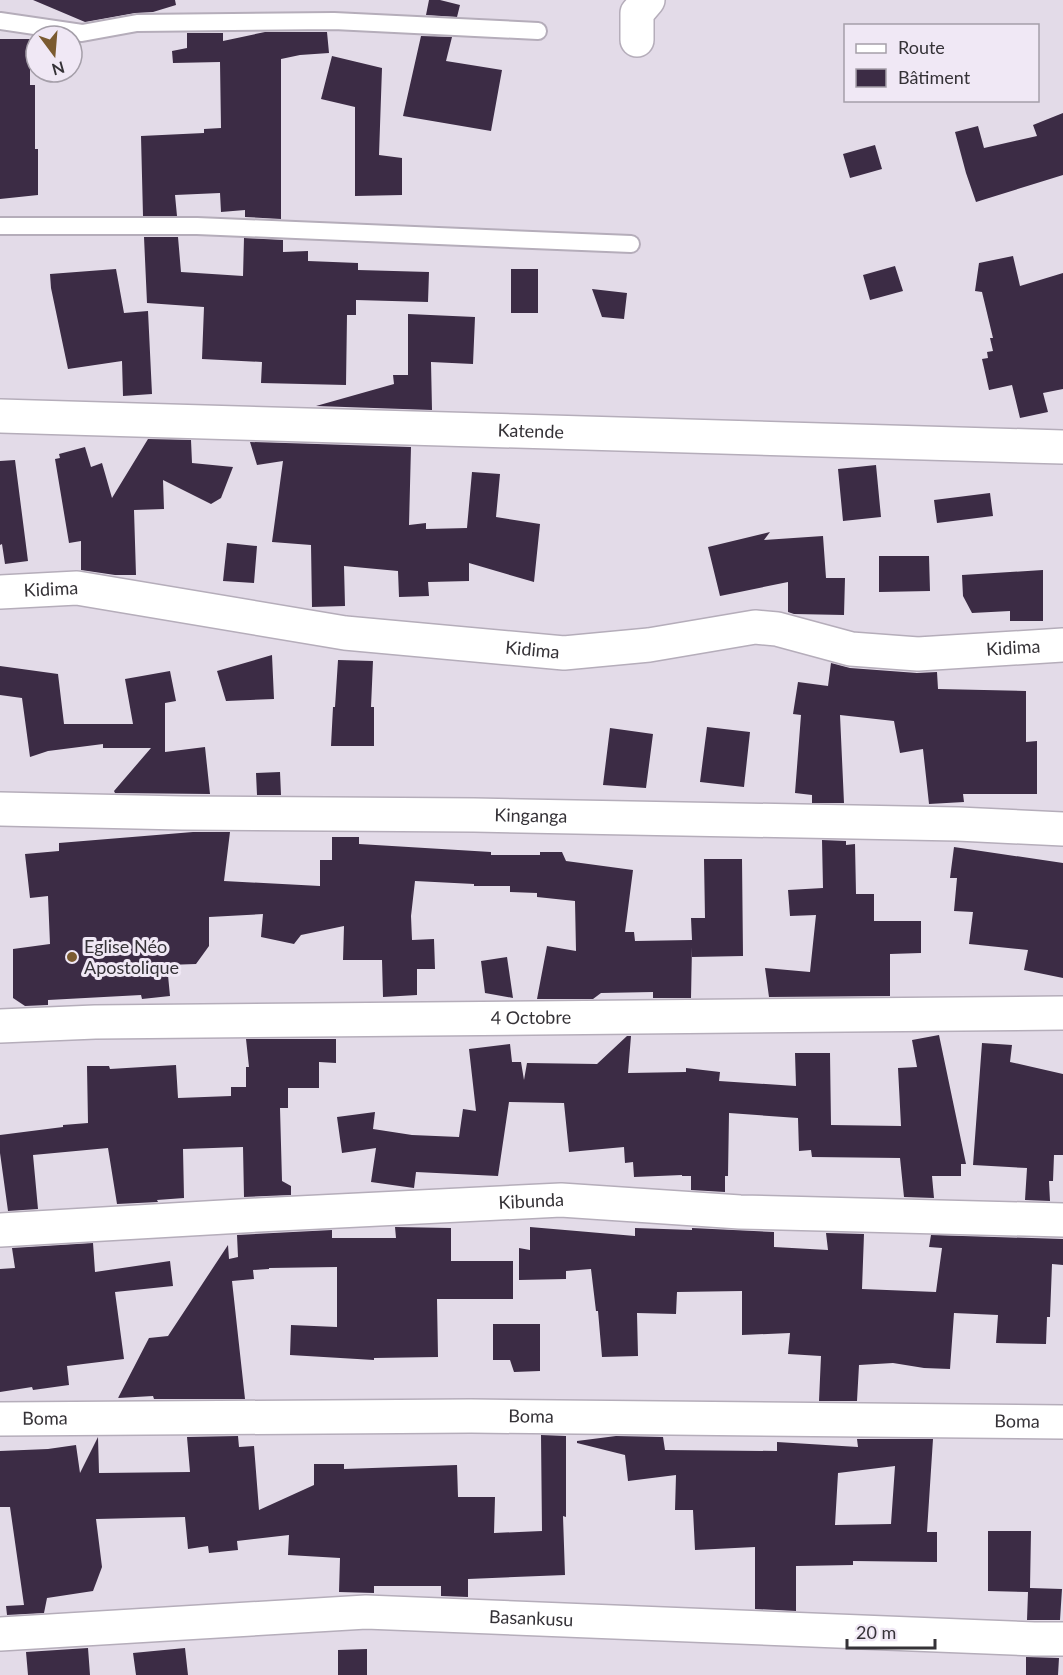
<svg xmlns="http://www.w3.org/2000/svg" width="1063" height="1675" font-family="Lato,sans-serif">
<rect width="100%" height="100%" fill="#e3dbe8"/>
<path fill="#3c2c45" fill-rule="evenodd" d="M33,0H175L176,5L153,12L135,13L85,22Z
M429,0H440L460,5L457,17L426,15Z
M265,32H327L329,53L300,55L281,59V219L245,217V210L221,212L220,193L175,195L177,216H143L141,136L204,133V129L221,128L220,62L173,63L172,51L187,48V33H223V41Z
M421,36L452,37L446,61L502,70L491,131L403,116Z
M0,39H30V85H35V149H38V195L0,199Z
M332,56L382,68L379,155L402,158V195L355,196V107L321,99Z
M1063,113V175L976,202L966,173L955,132L978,126L984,148L1037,136L1033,125Z
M875,145L882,169L850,178L843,154Z
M144,237H178L181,272L243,276L244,238L283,240V252L308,251V261L358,263V270L429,272L428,302L356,300V315H347L346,385L261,383L262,362L202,359L204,307L147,303Z
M1013,256L1020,286L1063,273V389L1043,393L1048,412L1020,418L1012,385L989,390L982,359L988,358L987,352L993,351L990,338H993L982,292L975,291L979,263Z
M895,266L903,291L870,300L863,275Z
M116,269L124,313L148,311L152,394L123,396L122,361L68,369L51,288L50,274Z
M511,269H538V313H511Z
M592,289L627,293L624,319L602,317Z
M408,314L475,317L473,364L431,362L432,410L316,406L394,384L393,375H408Z
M148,439L191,440L192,463L233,467L221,498L211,504L163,480L164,509L134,510L136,575H115L81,570V541L69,543L55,459L60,458L59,454L85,447L91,467L102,463L112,498Z
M250,442L411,447L409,525L426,523V529L467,528L472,472L500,474L496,517L540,524L534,582L469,563V581L428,582L429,596L399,597L398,571L344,566L345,606L312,607L311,545L272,542L283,461L257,465Z
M15,460L28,561L5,564L2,544L0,545V461Z
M876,465L881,517L843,521L838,469Z
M990,493L993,516L937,523L934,500Z
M770,532L764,540L823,536L826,578H845L844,615L794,614L788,612V582L720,596L708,547Z
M227,543L257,546L254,583L223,581Z
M879,556H929L930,591L879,592Z
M1043,570V621H1010V611L972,613L963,596L962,575Z
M272,655L274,699L226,701L217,671Z
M338,660L373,661L371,707H374V746H331L333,707H335Z
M831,663L850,668L917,673L937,672L938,689L1026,691V742L1037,741V794H963L964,802L929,804L923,749L900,753L894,721L840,715L844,803H812V795L795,793L801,715L793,714L798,682L828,686Z
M0,666L58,674L64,724H133L125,679L170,671L176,701L165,703V752L205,747L210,794L115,793L114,791L151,748H103V744L48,751L30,757L22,698L0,695Z
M707,727L750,732L744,787L700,782Z
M610,728L653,734L646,788L603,785Z
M280,772L281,795H257L256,773Z
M193,832H230L224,881L320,886V860H332V837H359V844L491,852V855H540V852H562L566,861L633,870L625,932H634L635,941L692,940L691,918H705L704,859H742L743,956L692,957V947L691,998H653V992L601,993L593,999H537L547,946L576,951L575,901L537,897V893L510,892V886H474V884L415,881L411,916L412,940L434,939L435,969H417V995L383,997L382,960H343L344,926L301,935L294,944L261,937L263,914L209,917V946L196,964L167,965L170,996L142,999L141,995L48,1000V1005L25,1006L13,998V949L50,944L48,896L30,898L25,854L59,851V843Z
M822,840L846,841V845L855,844L856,894H874V921H921V953L890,954V996L769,997L765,968L810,972L816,915L790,916L788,890L823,888Z
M954,847L1063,863V978L1024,970L1028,950L969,944L973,912L954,911L957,878H950Z
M507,957L513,998L485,993L481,961Z
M939,1035L966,1164H961V1176H932L934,1198L904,1197L900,1158L812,1157L811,1150L799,1151L798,1118L729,1113L728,1176H725V1192L691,1190V1176H682V1175L634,1177L633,1162L625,1163L624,1147L569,1152L564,1103L509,1102L498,1176L416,1172L414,1188L371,1182L376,1148L342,1153L337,1117L375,1112L373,1129L412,1135L459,1137L463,1109L476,1111L469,1049L510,1044L512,1062H521L524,1080L527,1063L597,1064L627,1036H631L628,1073L686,1072V1068L720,1072L719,1081L796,1086L795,1053H830L831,1125L901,1126L898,1068L917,1067L912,1040Z
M246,1039H336V1063L319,1062V1088H288V1108H280L282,1181L291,1186V1195L244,1197L243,1147L183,1149L184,1198L157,1200L158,1202L117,1204L108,1148L33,1155L38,1209L8,1211L0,1153V1135L63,1127V1125L88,1123L87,1066H109L110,1069L176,1065L178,1098L231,1096V1087H246V1067H249Z
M982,1043L1012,1045L1010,1062L1063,1074V1155H1054L1053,1181H1049L1050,1201L1025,1200L1027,1168L973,1165Z
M395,1227L451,1228V1261H513V1299H437L438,1357L374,1358V1360L290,1355L291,1325L337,1327V1267L269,1268V1269L253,1270L254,1279L232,1281L245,1399H154L153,1396L118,1398L149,1338L168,1336L228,1245L229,1259L238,1257L237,1235L332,1230V1238H396Z
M530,1227L635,1236V1228L692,1230V1228L774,1232V1247L828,1250L826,1233L864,1234L862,1289L936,1292L942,1248L929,1247L931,1235L1063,1239V1265L1052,1264L1050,1317H1047L1046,1344L996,1343L998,1315L954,1313L950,1369L924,1368L893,1363L859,1365L857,1401H819L821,1356L788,1354L790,1333L742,1335V1291L677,1292L676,1314L637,1313L638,1356L602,1357L598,1311H596L591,1269L566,1271V1279L519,1280V1248L530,1250Z
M93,1243L95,1272L170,1261L173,1286L115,1292L124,1359L67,1366L69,1385L33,1390L32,1387L0,1392V1269L15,1268L12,1248Z
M493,1324H540V1371L514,1372L510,1360H493Z
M541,1435L566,1436V1517L563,1516L565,1575L468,1579V1597L441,1596V1586H374V1593L339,1592L340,1558L288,1555L289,1535L237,1541L238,1550L209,1553L208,1546L188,1549L185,1517L96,1519L102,1567L93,1591L47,1598L44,1613L7,1615L6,1606L24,1605L10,1507H0V1451L48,1449L76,1445L80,1473L98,1437L99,1473L190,1472L187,1437L238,1436L239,1447L254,1446L259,1510L314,1485V1464H344V1469L457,1465L458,1497H495L494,1533L542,1531Z
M616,1436L663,1437L665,1450L777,1451V1442L858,1447L857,1439H933L927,1532H937V1562L853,1561V1565L796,1566V1611L755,1609V1547L695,1550L693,1510H675L676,1475L628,1481L625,1455L577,1443V1441ZM895,1466L891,1524L835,1525L838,1473Z
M988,1531H1031L1030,1588L1062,1589L1060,1620H1027L1028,1592L988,1591Z
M88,1648L90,1675H28L26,1652Z
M185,1648L188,1675H136L133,1653Z
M367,1649V1675H338V1650Z
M1026,1657L1059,1658L1058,1675H1026Z"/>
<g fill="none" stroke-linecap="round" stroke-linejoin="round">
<defs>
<path id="lane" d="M0,21L82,33L137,23L334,21L538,31
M0,226H197L631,244"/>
<g id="street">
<path d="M637,40V13L648,0"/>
<path id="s1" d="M0,416L1063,447"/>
<path id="s2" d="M0,592L77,588L345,633L564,653L649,645L755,627L777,629L851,649L918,654L1063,645"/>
<path id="s3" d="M0,809L182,813L474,815L958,824L1063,829"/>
<path id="s4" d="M0,1026L95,1022L1063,1013"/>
<path id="s5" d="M0,1230L258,1215L561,1200L740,1212L1063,1220"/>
<path id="s6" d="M0,1419L471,1416L1063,1422"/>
<path id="s7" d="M0,1634L366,1612L1034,1639H1063"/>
</g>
</defs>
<use href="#lane" stroke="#b5adba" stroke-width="20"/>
<use href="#street" stroke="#b5adba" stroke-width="36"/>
<use href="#lane" stroke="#fff" stroke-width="16"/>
<use href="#street" stroke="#fff" stroke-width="33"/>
</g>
<circle fill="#7b5b30" stroke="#f0e8f5" stroke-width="2" cx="72" cy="957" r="6"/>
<g text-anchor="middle" stroke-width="6" stroke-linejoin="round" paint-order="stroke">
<g font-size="18" fill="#353237" stroke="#f0e8f5">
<text dy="6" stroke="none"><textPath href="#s1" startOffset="531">Katende</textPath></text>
<text dy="6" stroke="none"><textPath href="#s2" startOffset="51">Kidima</textPath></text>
<text dy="6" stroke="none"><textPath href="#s2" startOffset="1023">Kidima</textPath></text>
<text dy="6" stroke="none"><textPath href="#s2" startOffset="537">Kidima</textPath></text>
<text dy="6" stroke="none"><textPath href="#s3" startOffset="531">Kinganga</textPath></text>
<text dy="6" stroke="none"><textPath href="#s4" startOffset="531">4 Octobre</textPath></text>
<text dy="6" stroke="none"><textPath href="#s5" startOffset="532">Kibunda</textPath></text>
<text dy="6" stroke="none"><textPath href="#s6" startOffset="531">Boma</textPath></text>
<text dy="6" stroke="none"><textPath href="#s6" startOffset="45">Boma</textPath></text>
<text dy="6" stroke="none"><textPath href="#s6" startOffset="1017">Boma</textPath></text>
<text dy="6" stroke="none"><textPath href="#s7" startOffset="532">Basankusu</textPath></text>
</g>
<g font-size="18" fill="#353237" stroke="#f0e8f5" text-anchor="start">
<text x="84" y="953">Eglise Néo<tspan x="84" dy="21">Apostolique</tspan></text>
</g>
</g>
<rect x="844" y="24" width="195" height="78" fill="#f0e8f5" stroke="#a59fa9" stroke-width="1.5"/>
<rect x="856" y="44" width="30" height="9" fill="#ffffff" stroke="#a59fa9" stroke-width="1.5"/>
<text x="898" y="54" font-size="18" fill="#353237">Route</text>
<rect x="856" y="69" width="30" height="18" fill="#3c2c45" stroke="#a59fa9" stroke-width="1.5"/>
<text x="898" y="84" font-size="18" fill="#353237">Bâtiment</text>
<g transform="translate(54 54) rotate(164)"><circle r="28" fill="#f0e8f5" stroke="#a59fa9" stroke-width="1.5"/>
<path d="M0-4.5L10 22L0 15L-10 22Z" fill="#7b5b30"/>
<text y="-9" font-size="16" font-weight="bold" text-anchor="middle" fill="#353237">N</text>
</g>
<path d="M847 1639v9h88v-9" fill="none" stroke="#353237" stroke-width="3"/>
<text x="856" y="1639" font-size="18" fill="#353237" stroke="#f0e8f5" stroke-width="4.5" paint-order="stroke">20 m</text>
</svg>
